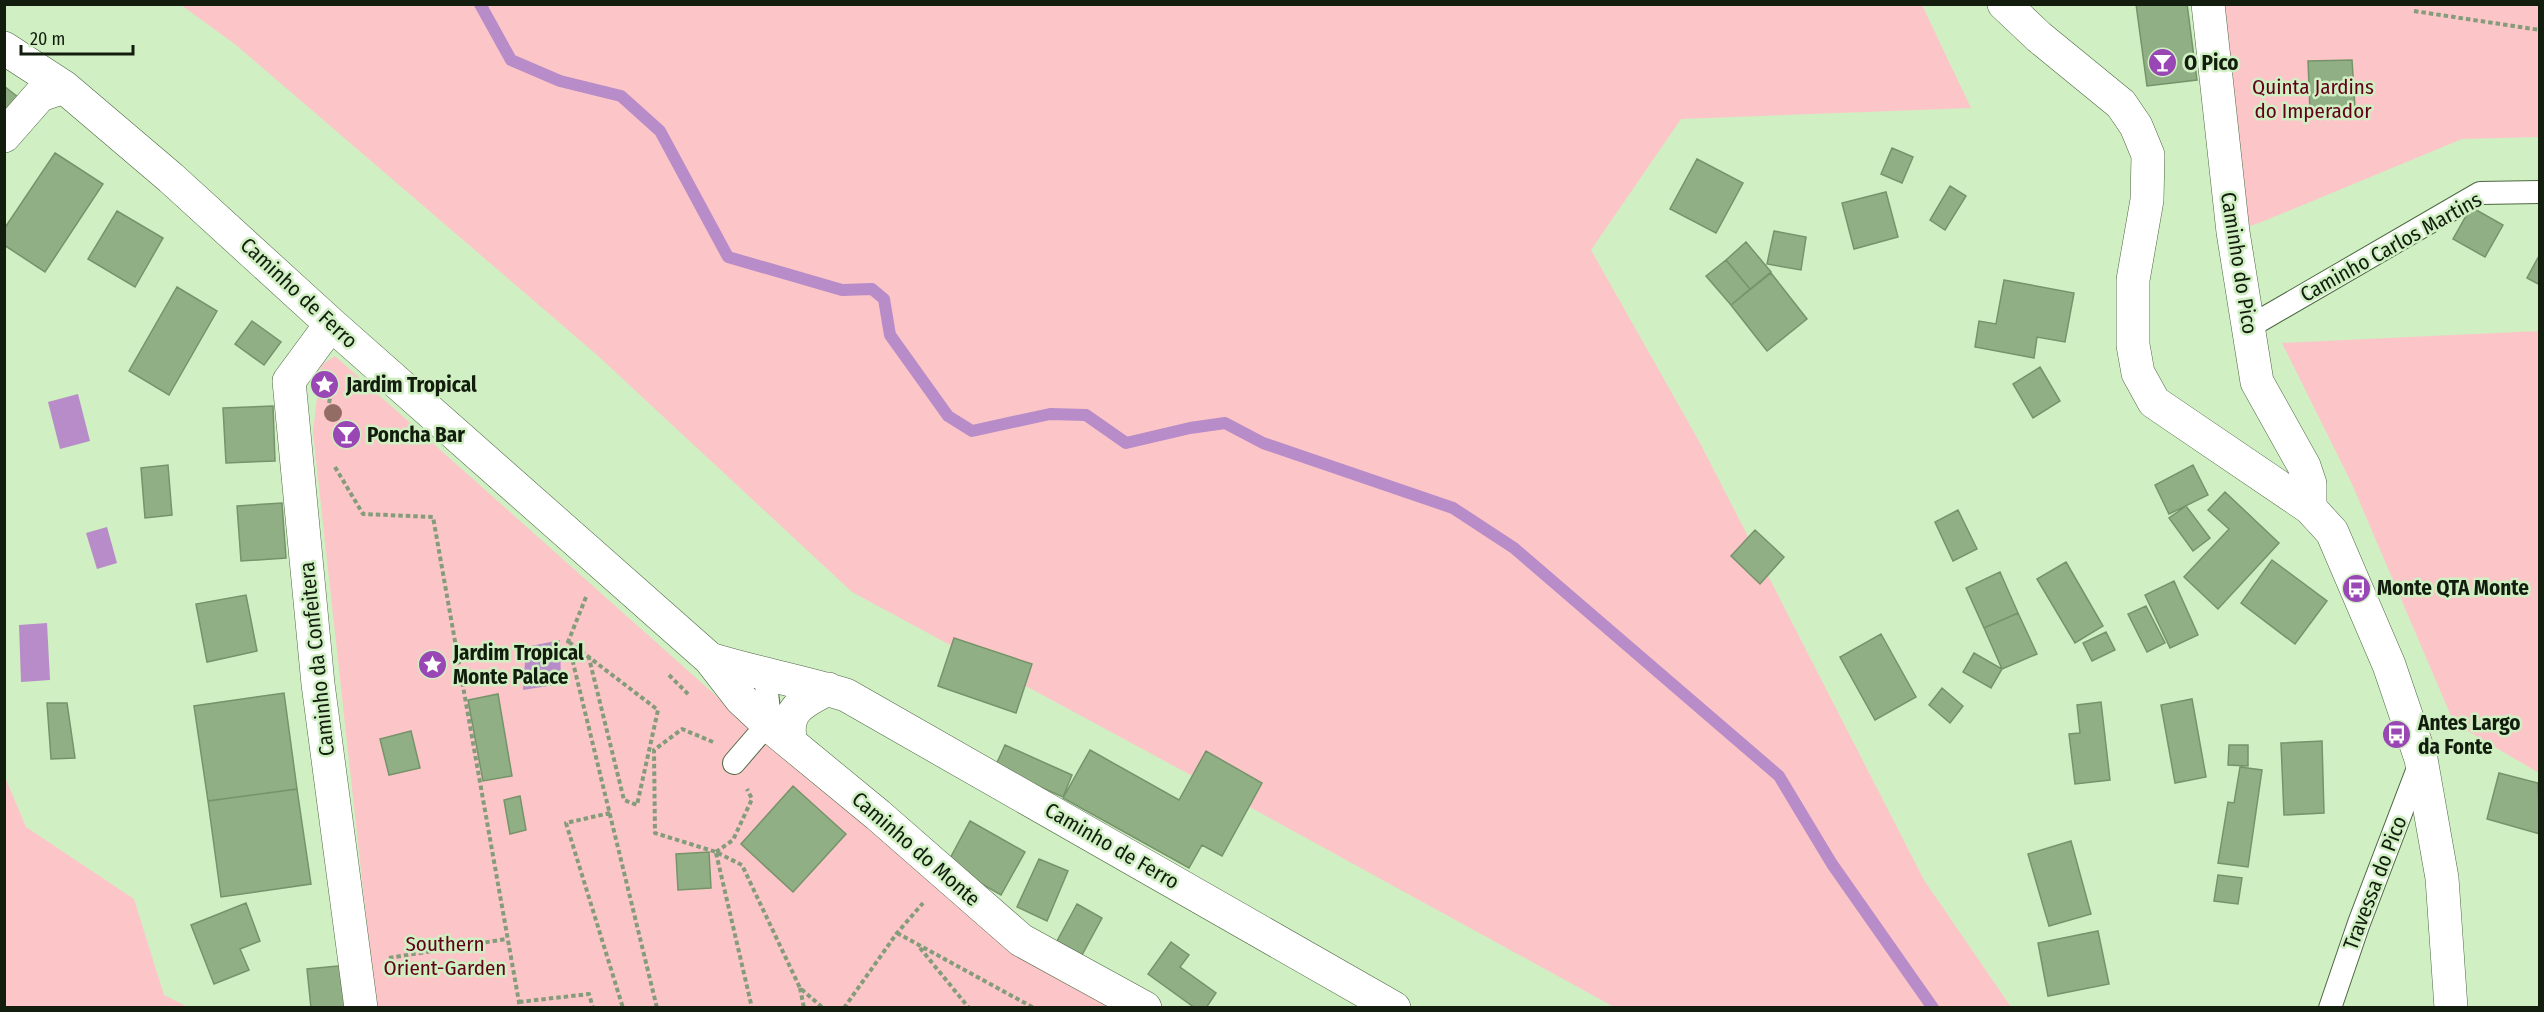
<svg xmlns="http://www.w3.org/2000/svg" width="2544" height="1012" font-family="'Fira Sans Condensed',sans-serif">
<rect width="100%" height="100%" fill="#d0efc3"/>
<path fill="#fcc6c8" d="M181,5H1922L1971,108L1681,119L1591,250L1700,443L1924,880L2011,1007H1614L1235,799L852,592L597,355L236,45Z
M2208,5H2539V137L2462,139L2264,221L2233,232Z
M2539,331H2540L2539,773L2454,723L2352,484L2282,343Z
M335,356L759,734L1123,1007H376L313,432L321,365Z
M5,777L26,827L134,899L164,995L188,1007H5Z"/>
<path fill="#b78cc8" d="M78,394L90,441L60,449L48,402Z
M107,527L117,563L97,569L86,533Z
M47,623L50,680L21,682L19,625Z
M560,640L561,684L523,690L526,647Z"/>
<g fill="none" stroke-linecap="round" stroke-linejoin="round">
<path stroke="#b78cc8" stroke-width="12" d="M480,4L511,60L560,81L621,96L660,131L728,257L842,290L872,289L884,299L890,335L948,416L972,431L1050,414L1086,415L1126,443L1190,428L1225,423L1263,443L1453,508L1514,548L1779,776L1832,864L1933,1008"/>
</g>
<path fill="#91af85" stroke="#76936a" stroke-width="1.5" d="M2136,4H2187L2197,80L2147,86Z
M2352,60L2355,108L2310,112L2308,61Z
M4,86L18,97L4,113Z
M1892,148L1913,157L1902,183L1881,174Z
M55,153L103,184L45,272L4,245V229Z
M1697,159L1743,183L1716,233L1670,209Z
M1950,186L1966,196L1945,230L1930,220Z
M1886,192L1898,237L1854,249L1842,203Z
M2471,207L2503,225L2485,257L2453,239Z
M117,211L163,238L135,287L88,259Z
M1774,231L1806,237L1801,270L1767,264Z
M1746,242L1771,272L1750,289L1726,260Z
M2540,254V285L2527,278Z
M1726,260L1750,289L1731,305L1706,276Z
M1771,273L1807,319L1767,351L1731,305Z
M2004,280L2074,293L2065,342L2037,337L2034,358L1975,347L1979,321L1996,324Z
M177,287L217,311L169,395L129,371Z
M252,321L281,342L264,365L235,344Z
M2040,367L2060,401L2033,418L2013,384Z
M273,406L275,461L226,463L223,408Z
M349,424L357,435L344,444L336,433Z
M168,465L172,515L145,518L141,468Z
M2193,465L2208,495L2169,514L2155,485Z
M2225,492L2279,543L2218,609L2184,577L2229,529L2208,510Z
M282,503L286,558L241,561L237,506Z
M2186,506L2210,538L2193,551L2169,518Z
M1958,510L1977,549L1953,561L1935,522Z
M1755,530L1784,557L1760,584L1731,556Z
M2272,560L2327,601L2295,644L2241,603Z
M2066,562L2103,626L2075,643L2037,579Z
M2000,572L2018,613L1984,628L1966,588Z
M2174,581L2198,635L2170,648L2145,595Z
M246,595L257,651L207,662L196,604Z
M2146,606L2165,643L2147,652L2128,614Z
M2018,613L2037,654L2002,669L1984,628Z
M2106,632L2115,650L2092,661L2083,643Z
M1881,634L1916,697L1875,720L1840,657Z
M954,638L1032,664L1016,713L938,686Z
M1974,653L2002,669L1991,688L1963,672Z
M1942,688L1963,706L1950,723L1929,705Z
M284,693L297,789L208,801L194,706Z
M498,694L512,776L483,781L468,700Z
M2192,699L2206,777L2175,783L2161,705Z
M2101,702L2110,780L2075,784L2069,734L2080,733L2077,705Z
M47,703H67L75,758L51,759Z
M411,731L420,768L389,775L380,739Z
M2322,741L2324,813L2284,815L2281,743Z
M1005,745L1072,775L1063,797L995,767Z
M2229,745H2248V766L2228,765Z
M1090,750L1179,800L1206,751L1262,783L1222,856L1202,845L1189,868L1063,798Z
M2240,767L2262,770L2248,867L2218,863L2228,802L2234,803Z
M2499,773L2538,783L2540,834L2487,819Z
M793,786L846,834L793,892L741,844Z
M297,789L311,884L221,897L208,801Z
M520,796L526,830L510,834L504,800Z
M970,821L1025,852L1001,895L947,864Z
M2071,841L2091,914L2049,926L2028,854Z
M709,852L711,888L678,890L676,854Z
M1039,859L1068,871L1047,921L1017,907Z
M2218,875L2242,878L2238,904L2214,901Z
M246,903L260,941L240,949L249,970L214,984L191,925Z
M1077,904L1102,918L1082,955L1057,941Z
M2098,931L2109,984L2048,996L2038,943Z
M1171,942L1189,955L1180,967L1216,993L1206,1008H1195L1148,974Z
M348,965L352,1008H311L307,969Z"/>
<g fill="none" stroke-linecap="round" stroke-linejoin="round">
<defs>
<path id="lane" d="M2249,327L2480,193L2540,192
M734,763L759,734L771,727L765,676
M2330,1008L2359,923L2420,763"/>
<path id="street" d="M2208,4L2233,232L2257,382L2304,466L2310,484V508
M4,48L64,87L171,178L331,324L710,659C755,673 801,681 846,695L1394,1008
M4,136L40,95L64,87
M331,324L289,381L318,684L361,1008
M710,659L741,699L771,727L878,815L1021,940L1145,1008
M791,743C783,711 802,702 828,689"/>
<path id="secondary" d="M2004,4L2039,37L2121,104L2136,126L2148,155L2147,200L2133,280V345L2138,373L2154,402L2310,508L2332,532L2389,665L2421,759L2442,878L2451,1008"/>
</defs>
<use href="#lane" stroke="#4d6842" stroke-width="24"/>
<use href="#street" stroke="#4d6842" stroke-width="34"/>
<use href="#secondary" stroke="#4d6842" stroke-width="34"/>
<path stroke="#859c7b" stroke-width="4" stroke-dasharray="4.5 3" stroke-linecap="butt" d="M2414,11L2540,30
M329,403L333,384
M335,467L363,514L433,517L520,1008
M586,597L568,642L657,1008
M569,642L658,710L637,805L624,800L589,658
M669,675L689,695
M713,742L682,729L654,750L655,833L716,852L742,865L800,988L823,1008
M610,813L566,823L623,1008
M716,852L733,840L752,799L747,789
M716,853L752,1008
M897,933L1034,1008
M920,948L969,1008
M389,958L506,939
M800,988L804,1008
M519,1002L589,994L593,1008
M844,1008L897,933L923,903"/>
<use href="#lane" stroke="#fff" stroke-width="22"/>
<use href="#street" stroke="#fff" stroke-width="33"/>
<use href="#secondary" stroke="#fff" stroke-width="33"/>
</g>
<circle fill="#946c66" cx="333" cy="413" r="9"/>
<defs>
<symbol id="bar-disc" viewBox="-11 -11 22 22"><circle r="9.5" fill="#9947b5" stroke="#d0efc3"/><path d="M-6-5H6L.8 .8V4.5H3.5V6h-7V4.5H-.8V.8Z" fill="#fff"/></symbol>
<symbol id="sight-disc" viewBox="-11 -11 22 22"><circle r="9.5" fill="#9947b5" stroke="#d0efc3"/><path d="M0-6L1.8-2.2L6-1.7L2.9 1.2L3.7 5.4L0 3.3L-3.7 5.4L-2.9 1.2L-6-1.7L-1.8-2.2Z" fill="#fff"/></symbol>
<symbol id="bus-disc" viewBox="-11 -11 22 22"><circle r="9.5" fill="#9947b5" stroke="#d0efc3"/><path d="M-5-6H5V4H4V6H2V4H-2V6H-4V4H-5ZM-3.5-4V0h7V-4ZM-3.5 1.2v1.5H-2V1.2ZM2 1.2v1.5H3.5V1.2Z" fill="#fff"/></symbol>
</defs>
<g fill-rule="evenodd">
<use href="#bar-disc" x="2146" y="46" width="33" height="33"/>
<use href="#sight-disc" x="308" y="368" width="33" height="33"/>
<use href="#bar-disc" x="330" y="418" width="33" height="33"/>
<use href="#bus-disc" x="2340" y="572" width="33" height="33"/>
<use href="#sight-disc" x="416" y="648" width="33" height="33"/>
<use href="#bus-disc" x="2380" y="718" width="33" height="33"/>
</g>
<g text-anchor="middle" stroke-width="5" stroke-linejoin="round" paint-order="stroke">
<g font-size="21" font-weight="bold" fill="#121d0d" stroke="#d0efc3" text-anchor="start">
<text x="2184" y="70">O Pico</text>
<text x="346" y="392">Jardim Tropical</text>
<text x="367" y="442">Poncha Bar</text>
<text x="2377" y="595">Monte QTA Monte</text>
<text x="453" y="660">Jardim Tropical<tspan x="453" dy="24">Monte Palace</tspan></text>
<text x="2418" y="730">Antes Largo<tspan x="2418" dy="24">da Fonte</tspan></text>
</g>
<g font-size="21" fill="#630019" stroke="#d0efc3">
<text x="2313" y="94">Quinta Jardins<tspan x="2313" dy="24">do Imperador</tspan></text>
<text x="445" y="951">Southern<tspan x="445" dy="24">Orient-Garden</tspan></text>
</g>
<g font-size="21" fill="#121d0d" stroke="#d0efc3">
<text transform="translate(2391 247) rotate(-29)" y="7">Caminho Carlos Martins</text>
<text transform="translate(2239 263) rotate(81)" y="7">Caminho do Pico</text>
<text transform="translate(299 293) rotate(43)" y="7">Caminho de Ferro</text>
<text transform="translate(317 659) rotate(-96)" y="7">Caminho da Confeitera</text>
<text transform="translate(1112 846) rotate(30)" y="7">Caminho de Ferro</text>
<text transform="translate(916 849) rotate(41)" y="7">Caminho do Monte</text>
<text transform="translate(2375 883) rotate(-69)" y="7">Travessa do Pico</text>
</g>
</g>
<rect width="2544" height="1012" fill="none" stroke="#121d0d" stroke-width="12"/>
<path d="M21 45v9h112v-9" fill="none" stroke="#121d0d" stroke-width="3"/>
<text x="30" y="45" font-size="18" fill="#121d0d" stroke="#d0efc3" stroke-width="4.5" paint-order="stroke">20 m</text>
</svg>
